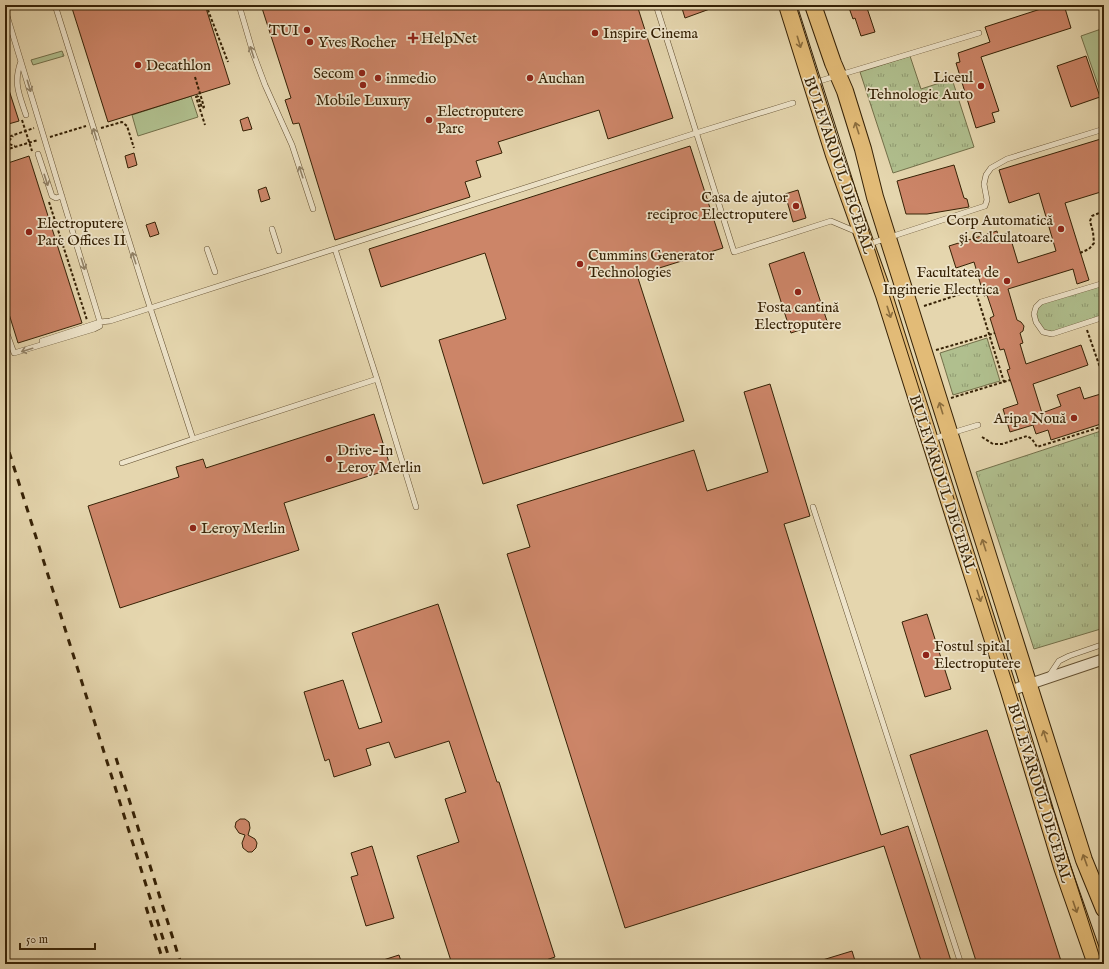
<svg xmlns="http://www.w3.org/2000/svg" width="1109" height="969" font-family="'IM FELL English',serif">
<defs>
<pattern id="grass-tufts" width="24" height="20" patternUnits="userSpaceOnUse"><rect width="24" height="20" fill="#b0bf8e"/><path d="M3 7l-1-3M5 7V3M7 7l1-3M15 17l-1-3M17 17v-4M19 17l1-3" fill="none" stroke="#909b72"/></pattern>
</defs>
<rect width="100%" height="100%" fill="#e5d6ae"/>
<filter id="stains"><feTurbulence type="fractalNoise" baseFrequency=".005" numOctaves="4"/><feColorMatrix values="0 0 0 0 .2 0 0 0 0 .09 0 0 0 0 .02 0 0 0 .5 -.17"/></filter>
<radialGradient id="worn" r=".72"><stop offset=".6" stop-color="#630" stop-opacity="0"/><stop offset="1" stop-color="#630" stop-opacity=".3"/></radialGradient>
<path fill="url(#grass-tufts)" stroke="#73704a" d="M62,51L64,56L33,65L31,60Z
M910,56L921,89L952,79L974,147L893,173L860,72Z
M1104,283V317L1052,334L1043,332C1036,322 1031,313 1041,302Z
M987,338L1000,381L953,395L940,353Z
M1104,430V628L1034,649L976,472Z"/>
<path fill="#b0bf8e" stroke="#73704a" d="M1104,28V102L1081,36Z
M191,96L198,117L138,136L132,115Z"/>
<path fill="#cc8568" stroke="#362206" d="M71,5H205L230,84L108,122Z
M261,5H637L673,118L608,139L599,110L498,142L502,153L476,161L481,177L465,182L470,197L335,240L299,123L293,124L285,100L291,98Z
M681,5H718V6L685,18Z
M848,5H866L875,32L861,36L855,18L853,19Z
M1053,5H1064L1071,28L981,57L999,111L992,113L995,122L976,128L956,63L960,62L958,53L990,42L985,27Z
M1086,56L1100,97L1071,107L1057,66Z
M5,84H7L19,121L5,125Z
M248,117L252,129L243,131L240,120Z
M1104,138V191L1065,203L1089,280L1077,284L1073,269L1008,289L1017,320L1021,322L1024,326L1023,331L1020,333L1023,343L1020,344L1026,364L1081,345L1088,365L1033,384L1042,413L1061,406L1057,395L1080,387L1084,399L1104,393V423L1051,440L1048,430L1036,434L1033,425L1010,432L1003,409L1018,404L1007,370L1010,369L1004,349L1000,350L990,318L994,316L987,295L984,296L974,262L956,268L949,246L997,231L998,236L1009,233L1018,263L1056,251L1039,193L1009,203L999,170Z
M690,146L723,248L637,275L684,421L483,484L439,340L506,319L485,253L381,287L369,249Z
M134,153L137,165L128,168L125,156Z
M29,156L82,323L18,343L5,301V164Z
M954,165L964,198L967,199L969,207L927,214H906L897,181Z
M266,187L270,199L261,202L258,190Z
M798,190L806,218L793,222L785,194Z
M155,222L159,234L150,237L146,225Z
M804,252L827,321L791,333L769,264Z
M770,384L810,516L784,524L881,835L908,826L952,964H922L884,846L625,928L507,554L530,547L517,505L694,450L707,491L768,472L744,392Z
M374,414L391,469L284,503L299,550L120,608L88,506L179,477L176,467L203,459L206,468Z
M438,604L497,782H499L555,957L534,964H452L417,856L459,842L445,799L466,792L449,741L395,758L389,742L366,749L371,765L334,777L329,759L325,761L304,692L343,680L359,729L382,722L352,633Z
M927,614L951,689L925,697L902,622Z
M987,730L1062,964H977L910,755Z
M240,819H245L249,822L250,828L248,835L255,839L257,843L256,848L252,852H248L243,848L242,843L245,835L239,833L235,827L236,822Z
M372,846L394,918L366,926L351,877L358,875L351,853Z
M852,951L856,964H817L816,962Z
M399,955L402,964H377V962Z"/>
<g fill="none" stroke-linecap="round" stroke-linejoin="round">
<defs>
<path id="service" d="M55,5L146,295L193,439L122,463
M239,5L253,53L265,85L292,145L313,209
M656,5L734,252L831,221L857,232
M5,9L100,322V326L94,329L14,353L5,328
M21,61C13,83 19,94 26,115
M813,83L979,33
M38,154L52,196L56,198L62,196
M272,229L279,251
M869,244L985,206L987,200L984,184L986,175L991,168L1007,159L1104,129
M207,249L215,272
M335,249L377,379L416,507
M1104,283L1041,302L1036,307L1034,314L1036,322L1043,332L1052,334L1104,317
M42,341L100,322L110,321L696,133L793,103
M193,439L377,379
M932,439L978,425
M813,507L961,964
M1049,676L1059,661L1069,656L1104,644"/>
<path id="minor" d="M1009,691L1104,659"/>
<path id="primary" d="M787,5L834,155L884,295L1009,691L1062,867L1096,964
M813,5L833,63L845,91L863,149L875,197L1084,860L1104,909"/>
</defs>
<use href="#service" stroke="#624f30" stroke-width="6"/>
<use href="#minor" stroke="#624f30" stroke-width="12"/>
<use href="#primary" stroke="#362206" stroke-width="18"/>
<path stroke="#362206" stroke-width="2" stroke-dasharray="3 2" stroke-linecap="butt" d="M206,5L228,62
M5,64L9,78
M195,77L204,107L202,108L198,96
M198,96L196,97L205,125
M22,120L32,151
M101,128L122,122L127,126L134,148
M50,137L86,126
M5,138L34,128
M5,143L8,142L13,136
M5,146L9,144L15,146
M5,150L38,140
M49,202L87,320
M1080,253L1089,249L1094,243L1093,232L1090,221L1092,216L1104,211
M975,289L1004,382
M924,306L982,287
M1087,330L1104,379
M936,350L995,333
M951,398L1010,380
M982,437L993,444H1002L1027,436L1032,439L1037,447L1104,426"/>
<use href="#service" stroke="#eee4ca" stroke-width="5"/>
<use href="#minor" stroke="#eee4ca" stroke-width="10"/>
<use href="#primary" stroke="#e2bb77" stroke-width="16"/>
<path stroke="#362206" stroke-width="1" d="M797,5L1102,964"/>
<path stroke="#362206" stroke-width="3" stroke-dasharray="7 7" stroke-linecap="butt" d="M5,439L171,964
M116,758L181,964
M146,907L164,964"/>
</g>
<defs><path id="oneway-shaft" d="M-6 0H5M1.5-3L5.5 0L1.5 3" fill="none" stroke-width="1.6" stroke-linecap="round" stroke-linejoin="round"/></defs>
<g stroke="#8c6e3e">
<use href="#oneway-shaft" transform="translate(799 42) rotate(73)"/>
<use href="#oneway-shaft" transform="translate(857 128) rotate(-108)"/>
<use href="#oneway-shaft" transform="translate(889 312) rotate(72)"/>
<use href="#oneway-shaft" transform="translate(941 408) rotate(-107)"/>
<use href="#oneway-shaft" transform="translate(984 545) rotate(-108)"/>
<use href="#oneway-shaft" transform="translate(979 596) rotate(72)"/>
<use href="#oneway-shaft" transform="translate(1045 736) rotate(-108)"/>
<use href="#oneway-shaft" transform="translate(1085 860) rotate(-110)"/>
<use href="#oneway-shaft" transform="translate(1075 907) rotate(71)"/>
</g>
<g stroke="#928368">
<use href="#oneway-shaft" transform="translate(252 52) rotate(-108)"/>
<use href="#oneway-shaft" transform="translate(29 86) rotate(73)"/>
<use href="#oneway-shaft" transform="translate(95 134) rotate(-107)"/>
<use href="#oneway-shaft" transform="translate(301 172) rotate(-108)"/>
<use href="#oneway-shaft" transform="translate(46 180) rotate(72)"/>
<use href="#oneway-shaft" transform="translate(134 258) rotate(-108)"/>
<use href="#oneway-shaft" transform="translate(83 264) rotate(73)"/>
<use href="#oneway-shaft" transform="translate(27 350) rotate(163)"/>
</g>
<g fill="#8f2418" stroke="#eee4ca" stroke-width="1.5">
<circle cx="307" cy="30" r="4"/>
<circle cx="595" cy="33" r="4"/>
<path d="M411 32h4v4h4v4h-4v4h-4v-4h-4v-4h4z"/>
<circle cx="310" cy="42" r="4"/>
<circle cx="138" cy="65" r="4"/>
<circle cx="362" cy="73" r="4"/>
<circle cx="378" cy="78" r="4"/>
<circle cx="530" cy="78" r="4"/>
<circle cx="363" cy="85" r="4"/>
<circle cx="981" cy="86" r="4"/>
<circle cx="429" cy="120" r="4"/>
<circle cx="796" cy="206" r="4"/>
<circle cx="1061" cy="229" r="4"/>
<circle cx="29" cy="232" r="4"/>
<circle cx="580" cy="264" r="4"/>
<circle cx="1007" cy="281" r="4"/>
<circle cx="798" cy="292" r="4"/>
<circle cx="1074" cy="418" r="4"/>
<circle cx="329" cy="459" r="4"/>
<circle cx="193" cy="528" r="4"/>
<circle cx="926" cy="655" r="4"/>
</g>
<g text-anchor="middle" stroke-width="3.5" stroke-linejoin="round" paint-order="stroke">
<g font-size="15" fill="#362206" stroke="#eee4ca" text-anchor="start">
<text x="299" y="35" text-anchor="end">TUI</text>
<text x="603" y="38">Inspire Cinema</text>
<text x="421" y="43">HelpNet</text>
<text x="318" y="47">Yves Rocher</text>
<text x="146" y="70">Decathlon</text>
<text x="354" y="78" text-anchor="end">Secom</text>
<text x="973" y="82" text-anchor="end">Liceul<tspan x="973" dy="17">Tehnologic Auto</tspan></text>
<text x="386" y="83">inmedio</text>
<text x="538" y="83">Auchan</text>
<text x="363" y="105" text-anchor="middle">Mobile Luxury</text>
<text x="437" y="116">Electroputere<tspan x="437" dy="17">Parc</tspan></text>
<text x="788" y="202" text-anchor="end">Casa de ajutor<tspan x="788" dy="17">reciproc Electroputere</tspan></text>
<text x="1053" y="225" text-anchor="end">Corp Automatică<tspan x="1053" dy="17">și Calculatoare.</tspan></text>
<text x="37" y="228">Electroputere<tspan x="37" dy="17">Parc Offices II</tspan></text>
<text x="588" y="260">Cummins Generator<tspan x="588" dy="17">Technologies</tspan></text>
<text x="999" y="277" text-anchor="end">Facultatea de<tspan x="999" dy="17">Inginerie Electrica</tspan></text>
<text x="798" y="312" text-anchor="middle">Fosta cantină<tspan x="798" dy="17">Electroputere</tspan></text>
<text x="1066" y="423" text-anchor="end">Aripa Nouă</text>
<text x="337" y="455">Drive-In<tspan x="337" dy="17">Leroy Merlin</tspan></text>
<text x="201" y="533">Leroy Merlin</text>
<text x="934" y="651">Fostul spital<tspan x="934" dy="17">Electroputere</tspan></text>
</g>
<g font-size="15" fill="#362206" stroke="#eee4ca">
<text transform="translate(839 165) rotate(71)" y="5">BULEVARDUL DECEBAL</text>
<text transform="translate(943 484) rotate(72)" y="5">BULEVARDUL DECEBAL</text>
<text transform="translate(1040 793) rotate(73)" y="5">BULEVARDUL DECEBAL</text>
</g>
</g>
<rect width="1109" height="969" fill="none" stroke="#e5d6ae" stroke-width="20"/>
<rect x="6" y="6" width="1097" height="957" fill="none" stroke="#362206" stroke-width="2"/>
<rect x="10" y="10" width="1089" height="949" fill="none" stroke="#362206"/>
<path d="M20 943v6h75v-6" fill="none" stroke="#362206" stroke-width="2"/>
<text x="26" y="943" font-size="12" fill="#362206" stroke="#eee4ca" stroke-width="3" paint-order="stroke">50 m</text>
<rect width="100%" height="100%" filter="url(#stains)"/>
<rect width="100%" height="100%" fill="url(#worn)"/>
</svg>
